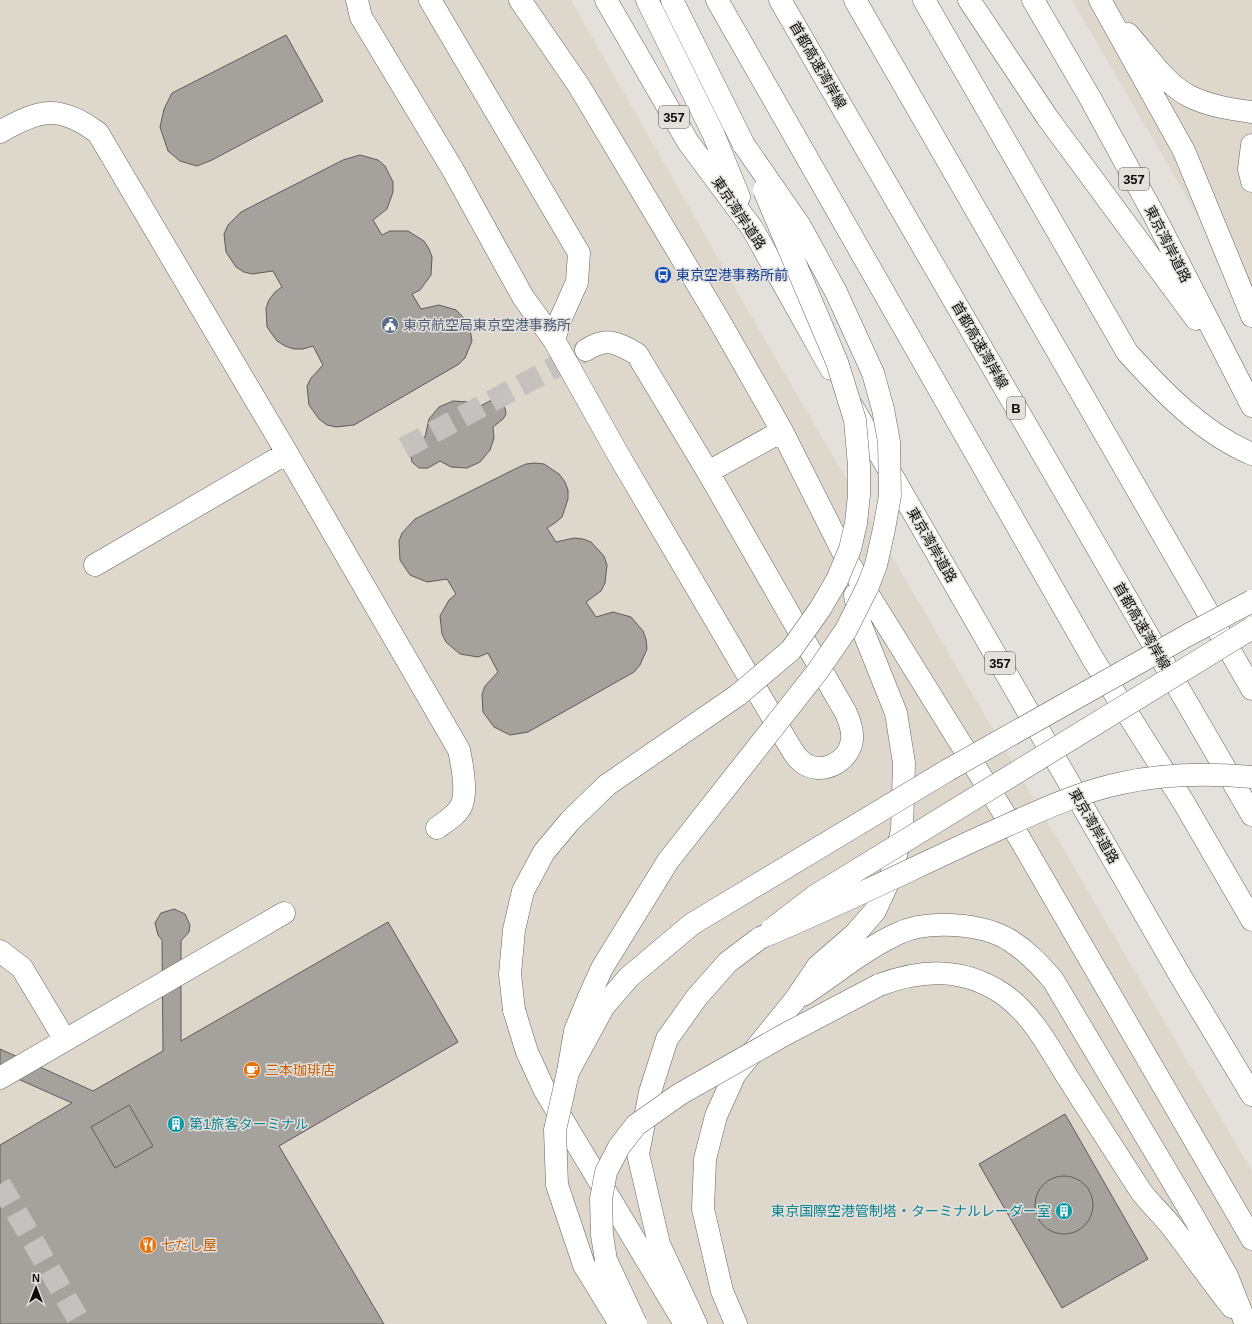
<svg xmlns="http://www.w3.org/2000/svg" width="1252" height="1324" font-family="Arial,'Noto Sans JP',sans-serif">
<rect width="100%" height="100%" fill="#e4e1dd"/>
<path fill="#ddd7cc" d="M0,0H571L757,326L1252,1171V1324H0Z
M1072,0H1252V309L1126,93Z"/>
<path fill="#a5a29e" stroke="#5e5c58" d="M286,35L323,101L212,160L197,166L180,161L168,151L160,127L164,109L172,93Z
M360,155L378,160L385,166L393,182V192L387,209L373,220L382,235L390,231H408L424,241L429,249L432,257L431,275L420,290L412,294L421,309L439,305L456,310L469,323L472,341L465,358L459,364L354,425L336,427L327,425L319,419L309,405L307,386L311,378L323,365L313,346L303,349H294L285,346L277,341L267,327L266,308L269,300L275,292L282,287L273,271L252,274L244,272L236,267L226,252L224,234L228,225L241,212L343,160Z
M494,399L499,400L505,408L506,414L503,419L493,427L494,438L490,450L480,462L467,468L451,467L440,461L428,468H419L412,462L410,452L414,445L425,437L429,419L439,407L453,401L468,402L480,406Z
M535,463L544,464L559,474L565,482L568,490V499L562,517L555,523L547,528L556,542L574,538L583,539L591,542L604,556L607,565L605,583L601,591L586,602L596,617L613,612L631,617L643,631L646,639L647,649L640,665L634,672L528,732L510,735L494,727L483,712L482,694L485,686L498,672L488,653L478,657L460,654L446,642L442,634L440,616L449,600L456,594L447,579L427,582L410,575L400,560L399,541L402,533L415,519L517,468L526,464Z
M174,909L185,914L190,925L189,932L181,941V1041L388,922L458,1042L279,1146L384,1324H0V1145L72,1103L0,1071V1049L93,1091L163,1051L162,940L158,935L155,923L161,913Z
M129,1105L153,1146L115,1168L91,1127Z
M1065,1114L1148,1259L1062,1308L979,1164Z
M1035 1205a29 29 0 1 1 58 0a29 29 0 1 1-58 0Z"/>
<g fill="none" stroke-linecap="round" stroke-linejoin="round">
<path stroke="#c4c1be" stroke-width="22" stroke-dasharray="22 11" stroke-linecap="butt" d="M404,448L583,352
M0,1184L81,1324"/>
<defs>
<path id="minor" d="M357,0L361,17L453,170L523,297L554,340L619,456L786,740C791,748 795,757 802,762C821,777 849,762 852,740C853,730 850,722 846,713L708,472L782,431
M430,0L579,253L577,282L561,318L554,340
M520,0L579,86L720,322L782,431L848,562L1020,839L1252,1239
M1100,0L1184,151L1252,316
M1128,34C1146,54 1164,83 1189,96C1209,106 1230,109 1252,112
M0,132C39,109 60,104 98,133L287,453L459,750C462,764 467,791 462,804C458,815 446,821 437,828
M1252,145L1249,169L1252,181
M586,350C607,337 616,342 637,354L708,472
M95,565L287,453
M0,951L22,968L65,1040
M879,985C922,969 963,967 1003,994C1032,1014 1050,1049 1068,1078C1092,1115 1116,1153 1140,1190C1149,1203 1162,1214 1172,1227C1192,1253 1211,1281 1232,1307
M803,995C834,975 863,950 897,934C927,919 983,923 1011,941C1028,952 1040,965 1053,980L1192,1214L1227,1276L1246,1324
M0,1078L284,913
M696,1324L659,1244L638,1154L650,1092L667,1039L697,997L728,962L760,938
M736,1324L722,1291L703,1209L705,1159L716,1116L735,1074L795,1000L818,966L855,934L875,911L891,876L902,830L904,763L896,713L860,623L855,595"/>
<path id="highway" d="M606,0L688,142L752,228L831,369
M647,0L713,133L739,197
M672,0L744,145
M717,0L1093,659L1184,803L1252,920
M780,0L1252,815
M855,0L1252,689
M924,0L1127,352C1162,391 1202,433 1252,454
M969,0L1047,117L1196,319
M1033,0L1089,96L1155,217L1252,406
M852,406L1181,977L1252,1095
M514,1010L527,1052L544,1089L685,1324"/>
</defs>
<use href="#minor" stroke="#666460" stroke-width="23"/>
<use href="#highway" stroke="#666460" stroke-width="23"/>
<use href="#minor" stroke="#fff" stroke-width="22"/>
<use href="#highway" stroke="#fff" stroke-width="22"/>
<defs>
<path id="minor-bridge" d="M772,929L815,896L1252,628
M620,1324L584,1265L557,1185L555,1130L568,1072L604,1006L629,977L692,924L948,770L1188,635L1252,601
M636,1324L606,1260L602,1235L601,1199L606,1172L619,1147L636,1125L680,1094L784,1035L879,985"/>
<path id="highway-bridge" d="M760,938C835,907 907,871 981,837C1027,817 1073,793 1122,783C1166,773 1208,773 1252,777
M514,1010L510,974L514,930L523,891L544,852L570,821L607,785L738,695L791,650L820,609L837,580L850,549L856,523L859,495V466L855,420L837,362L764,190
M568,1072L575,1031L589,997L602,968L668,861L817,672L846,630L868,586L876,565L884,529L890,496L889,442L883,409L873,373L836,292L800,226L744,145"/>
</defs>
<use href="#minor-bridge" stroke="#666460" stroke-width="23" stroke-linecap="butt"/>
<use href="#highway-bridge" stroke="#666460" stroke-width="23" stroke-linecap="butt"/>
<use href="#minor-bridge" stroke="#fff" stroke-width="22"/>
<use href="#highway-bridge" stroke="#fff" stroke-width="22"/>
</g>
<defs>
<symbol id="bus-disc" viewBox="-11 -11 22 22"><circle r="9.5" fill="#1a4fb4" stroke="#e4e1dd"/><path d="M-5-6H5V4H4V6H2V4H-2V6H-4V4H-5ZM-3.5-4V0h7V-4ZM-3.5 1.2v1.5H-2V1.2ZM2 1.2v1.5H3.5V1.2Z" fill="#fff"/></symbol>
<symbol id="civic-disc" viewBox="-11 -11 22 22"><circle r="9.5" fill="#5c6f8a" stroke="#e4e1dd"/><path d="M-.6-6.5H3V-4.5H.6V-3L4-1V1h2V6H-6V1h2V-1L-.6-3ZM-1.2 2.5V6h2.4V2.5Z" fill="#fff"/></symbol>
<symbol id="cafe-disc" viewBox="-11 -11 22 22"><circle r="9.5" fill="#e8710a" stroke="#e4e1dd"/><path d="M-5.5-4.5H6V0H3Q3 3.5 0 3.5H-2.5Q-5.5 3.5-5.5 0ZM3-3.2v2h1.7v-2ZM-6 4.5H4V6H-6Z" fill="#fff"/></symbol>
<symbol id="building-disc" viewBox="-11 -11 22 22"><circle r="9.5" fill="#0f9aa8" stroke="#e4e1dd"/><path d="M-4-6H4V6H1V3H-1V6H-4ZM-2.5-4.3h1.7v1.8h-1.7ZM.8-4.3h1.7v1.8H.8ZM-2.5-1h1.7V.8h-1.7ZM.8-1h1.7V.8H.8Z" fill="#fff"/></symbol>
<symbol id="restaurant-disc" viewBox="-11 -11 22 22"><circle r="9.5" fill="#e8710a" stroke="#e4e1dd"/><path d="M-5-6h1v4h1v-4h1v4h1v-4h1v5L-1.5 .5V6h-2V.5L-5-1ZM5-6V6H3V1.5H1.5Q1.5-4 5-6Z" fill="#fff"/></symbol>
</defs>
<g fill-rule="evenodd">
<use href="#bus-disc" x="653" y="265" width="20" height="20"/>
<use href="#civic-disc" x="380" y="315" width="20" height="20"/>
<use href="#cafe-disc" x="242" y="1060" width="20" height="20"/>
<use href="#building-disc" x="166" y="1114" width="20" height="20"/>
<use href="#building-disc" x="1054" y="1201" width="20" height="20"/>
<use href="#restaurant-disc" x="138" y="1235" width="20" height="20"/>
</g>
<g text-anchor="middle" stroke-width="3" stroke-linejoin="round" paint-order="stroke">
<g fill="#e4e1dd" stroke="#4e4c4a" stroke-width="1">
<rect x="659" y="106" width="30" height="22" rx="3"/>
<rect x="1119" y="168" width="30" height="22" rx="3"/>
<rect x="1007" y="397" width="18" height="22" rx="3"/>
<rect x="985" y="652" width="30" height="22" rx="3"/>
</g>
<g font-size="13" font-weight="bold" fill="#0d0c0b">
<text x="674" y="122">357</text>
<text x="1134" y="184">357</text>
<text x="1016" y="413">B</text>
<text x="1000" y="668">357</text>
</g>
<g font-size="14" fill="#0d0c0b" stroke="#e4e1dd">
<text transform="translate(818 65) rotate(60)" y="5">首都高速湾岸線</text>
<text transform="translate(739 213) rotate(56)" y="5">東京湾岸道路</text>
<text transform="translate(1168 244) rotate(63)" y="5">東京湾岸道路</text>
<text transform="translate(980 345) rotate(60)" y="5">首都高速湾岸線</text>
<text transform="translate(932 545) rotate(60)" y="5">東京湾岸道路</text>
<text transform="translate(1142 626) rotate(60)" y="5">首都高速湾岸線</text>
<text transform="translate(1094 826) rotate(60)" y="5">東京湾岸道路</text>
</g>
<g font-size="14" fill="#164399" stroke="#e4e1dd" text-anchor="start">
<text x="676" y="280">東京空港事務所前</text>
</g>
<g font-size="14" fill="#4e5e75" stroke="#e4e1dd" text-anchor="start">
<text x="403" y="330">東京航空局東京空港事務所</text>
</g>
<g font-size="14" fill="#c56008" stroke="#e4e1dd" text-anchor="start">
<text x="265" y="1075">三本珈琲店</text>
<text x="161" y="1250">七だし屋</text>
</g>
<g font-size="14" fill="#0d838f" stroke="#e4e1dd" text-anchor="start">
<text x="189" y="1129">第1旅客ターミナル</text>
<text x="1051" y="1216" text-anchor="end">東京国際空港管制塔・ターミナルレーダー室</text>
</g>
</g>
<g transform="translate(36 1288)" stroke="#e4e1dd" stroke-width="3" paint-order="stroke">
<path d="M0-3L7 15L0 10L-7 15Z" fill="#0d0c0b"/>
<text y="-6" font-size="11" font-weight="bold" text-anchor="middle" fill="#0d0c0b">N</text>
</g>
</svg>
